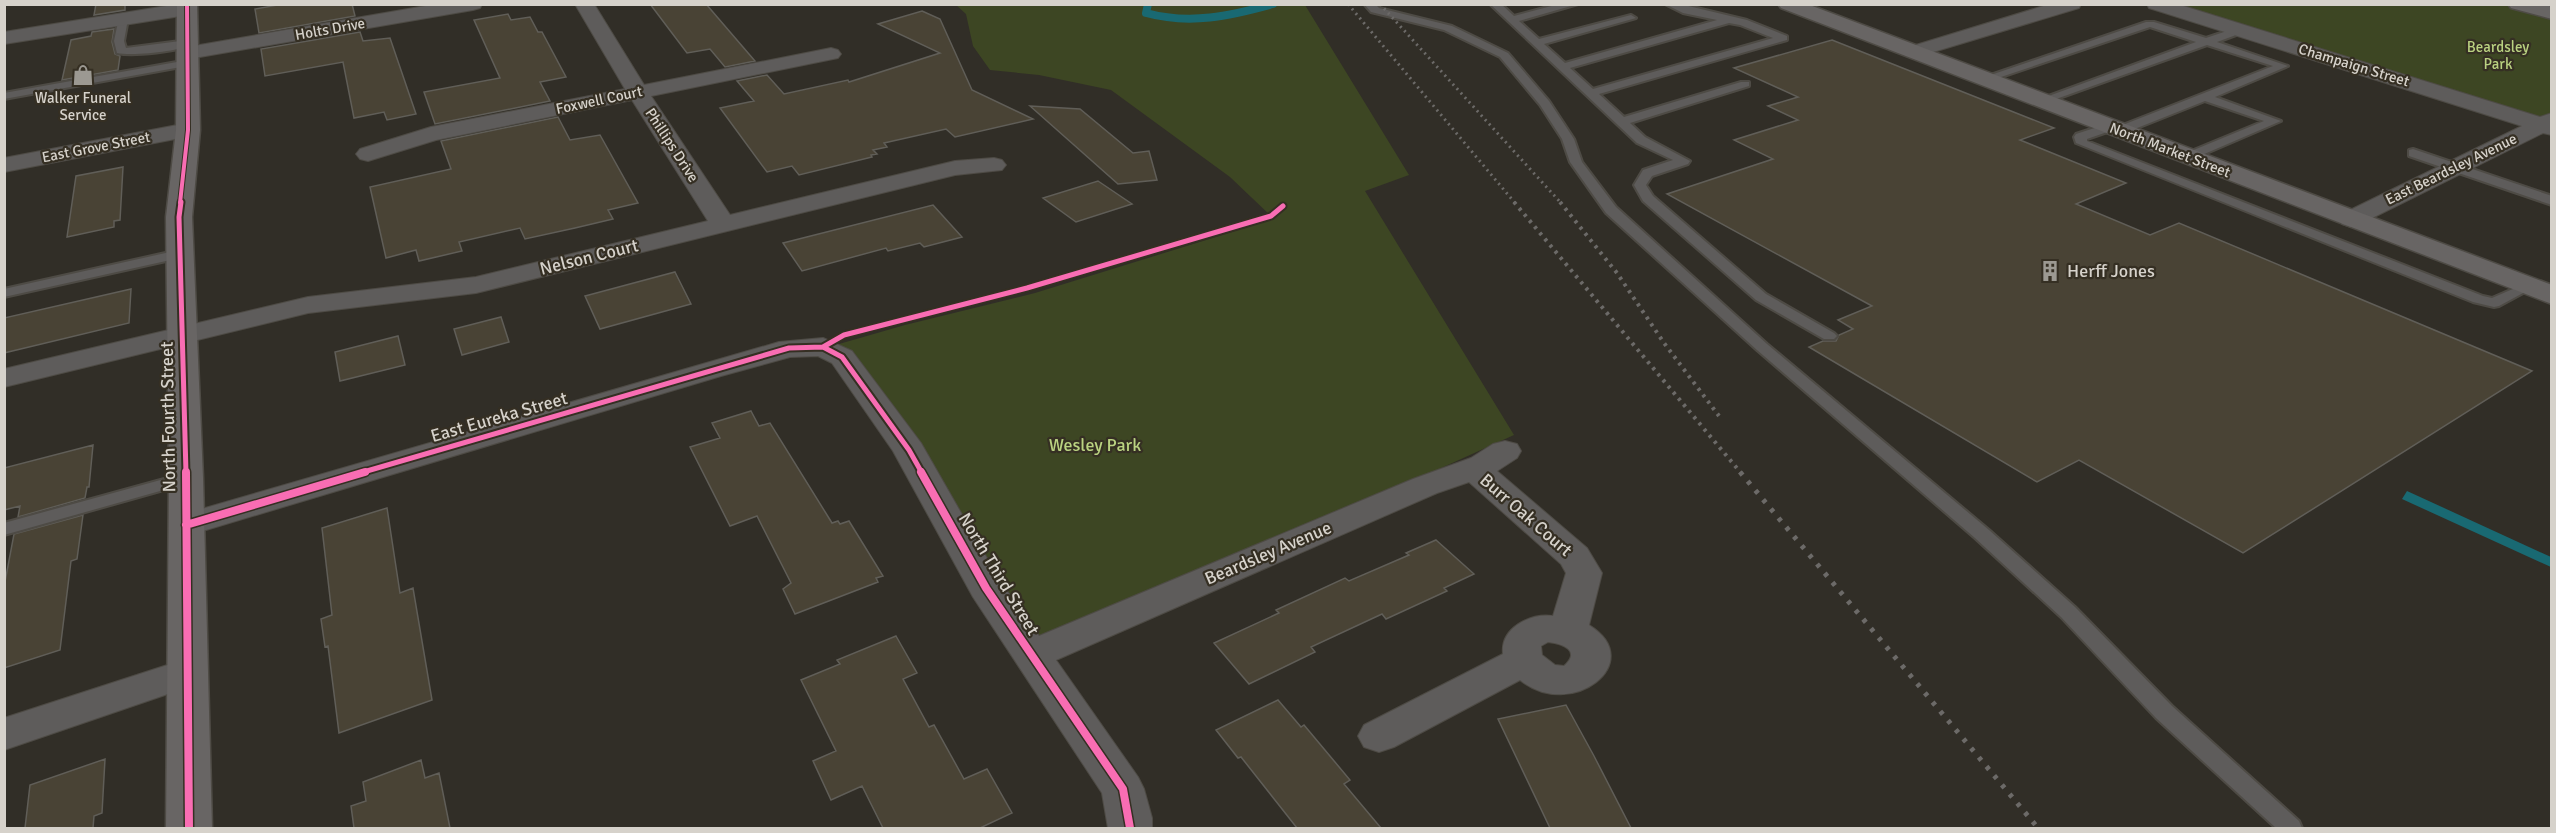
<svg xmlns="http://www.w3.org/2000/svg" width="2556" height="833" font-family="Signika,sans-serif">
<rect width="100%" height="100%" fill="#312e27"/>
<path fill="#3d4623" d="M2511,4L2551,15V116L2539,122L2162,5Z
M956,5H1305L1409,175L1365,191L1514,435L1031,654L839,344L905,325L1035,293L1274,219L1230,177L1111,90L1039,75L990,70L973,46L966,14Z"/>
<path fill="#196972" d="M2407,491L2551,557V567L2402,499Z"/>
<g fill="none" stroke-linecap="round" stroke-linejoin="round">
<path stroke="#196972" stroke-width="8" d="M1148,4L1146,13C1190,25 1230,16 1273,4"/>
</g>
<path fill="#494335" stroke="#605e58" stroke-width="1.5" d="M96,4H125V10L94,15Z
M283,4H352L355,16L259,33L255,9Z
M650,4H706L755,61L725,67L710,49L687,53Z
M922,11L940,19L972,90L1033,119L955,137L946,129L884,143L887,147L873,150L877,154L871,155L872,157L799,175L792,166L767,172L720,108L754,101L737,81L767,75L784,94L848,80L849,82L940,53L878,24Z
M508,14L511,20L530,17L538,32H542L566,77L540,82L550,101L435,124L424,92L500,78L474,20Z
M114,29L112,42L115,54L120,56L118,70L62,80L71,40L91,36L92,32Z
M360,32L363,41L390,38L416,114L387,120L384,112L354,118L343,62L265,76L261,49Z
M1832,40L2054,128L2020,140L2126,183L2076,204L2150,235L2179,223L2532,371L2243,553L2079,460L2037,482L1809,347L1823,341H1836L1839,335L1853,329L1838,320L1872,306L1667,194L1773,159L1734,140L1798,120L1768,106L1798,97L1734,68Z
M1030,106L1080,109L1133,153L1149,151L1157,180L1118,184Z
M558,117L570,140L600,135L638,203L608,210L613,219L575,228L525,239L520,228L459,242L462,251L419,261L416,250L386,258L370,187L451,169L441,141Z
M123,167L120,220L114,221V227L67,237L76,176Z
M1098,181L1132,204L1076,222L1043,198Z
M933,205L962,237L924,247L920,243L888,251L886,248L802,271L783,243Z
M675,272L691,304L600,329L585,296Z
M131,289L129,323L4,353V318Z
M501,317L509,342L462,355L454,329Z
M398,336L405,365L340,381L335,352Z
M751,411L759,426L770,423L832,523L838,521L840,524L849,521L883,576L876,578L878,582L795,614L783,589L791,583L757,516L730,526L690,447L720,438L712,423Z
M93,445L89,487H87L85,498L18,517L20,506L4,510V468Z
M387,508L400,593L413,588L432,700L339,733L328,646L325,647L321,619L332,615L322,528Z
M83,515L77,559L71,561L60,650L4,668V587L14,534Z
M1436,540L1474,574L1444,588L1447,591L1386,619L1382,614L1311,647L1315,652L1249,684L1214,643L1279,613L1276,610L1345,578L1349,581L1409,555L1406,553Z
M896,636L917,673L903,679L929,727L934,725L964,779L987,769L1012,813L980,828H883L862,786L831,800L813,761L836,751L801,680L840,664L837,660Z
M1278,700L1301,727L1304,725L1350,780L1344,784L1381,828H1297L1241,757L1238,758L1216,730Z
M1566,705L1594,756L1631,828H1550L1498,719Z
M105,759L102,813L94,816L93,828H25L30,785Z
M421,760L425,778L439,773L450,828H354L351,806L366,801L363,782Z"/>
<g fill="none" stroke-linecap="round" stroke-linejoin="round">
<defs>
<path id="lane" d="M1364,4H1375L1379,8L1452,26L1508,53L1549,101L1574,139L1582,162L1616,207L1767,344L1989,530L2075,607L2172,706L2299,821L2302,828H2276L2156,718L2061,617L1975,538L1757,350L1606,213L1570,162L1562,139L1540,105L1500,57L1444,30L1371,12Z
M1490,4H1501L1514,16L1559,4H1578L1519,21L1539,39L1631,15L1636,18L1544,44L1565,63L1717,20L1683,13L1665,4H1680L1747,20L1787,36V40L1599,94L1624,117L1741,82H1749V86L1630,123L1645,137L1690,161L1688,164L1652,176L1646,185L1653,196L1766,294L1834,333L1837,336L1834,339H1824L1756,300L1643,201L1634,185L1643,170L1673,160L1637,143ZM1729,23L1740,25L1773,38L1593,89L1570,68Z
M119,17L128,19L124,41L126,48L188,40L193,43C182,52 132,56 117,53L114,41Z
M2146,22H2154L2206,38L2236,28H2244V32L2217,42L2288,66L2215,97L2281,121L2188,161L2184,160L2182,157L2184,154L2264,121L2205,101L2122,134H2114L2113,130L2087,139V141L2483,296L2492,298L2529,282L2536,286L2499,306L2494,307L2473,302L2076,143L2074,137L2076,134L2110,123L2114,124L2115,128L2273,66L2207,45L2045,103L2041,104L2035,101L2196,42L2150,27L1989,81L1985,82L1979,79Z
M188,60L193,63L192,65L4,99V93Z
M2413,149L2552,196V205L2409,156V150Z
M179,250L184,251L186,254L184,257L4,297V289Z
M186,473L192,474L195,478L192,482L4,535V523Z"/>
<path id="street" d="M179,4L194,5L196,9L194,13L187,15L4,44V32Z
M437,4H482L480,8L473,10L188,59L181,57L178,53L181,49L188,47Z
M575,4H594L644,85L831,48L838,50L841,54L838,58L651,96L730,215L955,161L994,158L1002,160L1006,165L1002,170L955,175L476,293L308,313L4,387V369L308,297L476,277L708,221L632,100L436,140L368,161L360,159L356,154L360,149L431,127L625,89Z
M2050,4H2081L2079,8L1920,56H1906L1903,52L1906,48Z
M2147,4H2177L2540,117L2552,113V135L2543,133L2360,224L2351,227L2342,224L2338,219L2342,214L2522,126L2149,8Z
M188,123L196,125L199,130L196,135L4,172V158Z
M823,338L852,351L921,443L1000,581L1039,636L1413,479L1471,458L1493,444L1505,441L1517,444L1521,451L1517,458L1497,471L1587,548L1602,573L1589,625C1649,662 1571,722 1520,680L1394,747L1379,752L1364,747L1358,736L1364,725L1503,654C1500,628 1530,613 1553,616L1566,573L1561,564L1469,482L1437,493L1056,660L1138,777L1144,789L1152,818V828H1108L1102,793L973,597L893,451L832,363L818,356L790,357L721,376L186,536L174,533L169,525L174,517L779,342ZM1548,642C1564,644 1581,651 1564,666L1555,665L1542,655L1541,646Z
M186,659L200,663L206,673L200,683L4,750V718Z"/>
<path id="secondary" d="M177,4H197L200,130L192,217L203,478L212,828H166L169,478L166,217L176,130Z
M1778,4H1807L2552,285V304L1781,8Z
M2508,4H2543L2552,7V19L2511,8Z"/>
</defs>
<use href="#lane" stroke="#4e4b45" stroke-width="4"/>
<use href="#street" stroke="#4e4b45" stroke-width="2"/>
<use href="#secondary" stroke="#4e4b45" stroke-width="3"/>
<use href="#lane" fill="#5e5c5b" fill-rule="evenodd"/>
<use href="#street" fill="#5e5c5b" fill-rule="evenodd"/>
<use href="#secondary" fill="#686564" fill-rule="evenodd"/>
<path stroke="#6c6a68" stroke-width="3" stroke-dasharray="2 4" stroke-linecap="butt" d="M1348,4L1515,203
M1380,4L1561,203"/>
<path stroke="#6c6a68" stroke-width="4" stroke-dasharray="3 5" stroke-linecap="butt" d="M1514,202L1741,473
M1560,202L1617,273L1664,343L1719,416"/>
<path stroke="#6c6a68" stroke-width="5" stroke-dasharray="4 8" stroke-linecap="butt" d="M1740,472L2038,828"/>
<defs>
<path id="cycleway-far2" d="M180,203L188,130L187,4"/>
<path id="cycleway-far1" d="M181,202L179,217L186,473
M823,347L844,335L1027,288L1271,216L1283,206
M360,473L789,348L823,347L842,357L909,450L922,473"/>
<path id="cycleway" d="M186,472L189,828
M921,472L986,588L1123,789L1130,828
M186,525L365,472"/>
</defs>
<use href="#cycleway-far2" stroke="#352f23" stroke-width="6"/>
<use href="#cycleway-far1" stroke="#352f23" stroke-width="9"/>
<use href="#cycleway" stroke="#352f23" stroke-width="11"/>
<use href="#cycleway-far2" stroke="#f96db3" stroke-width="4"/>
<use href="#cycleway-far1" stroke="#f96db3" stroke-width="5"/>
<use href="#cycleway" stroke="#f96db3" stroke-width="8"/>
</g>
<defs>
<symbol id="shop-bare" viewBox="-9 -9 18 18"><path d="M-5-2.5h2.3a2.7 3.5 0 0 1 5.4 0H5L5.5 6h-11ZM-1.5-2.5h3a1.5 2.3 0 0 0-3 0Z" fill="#9c9992" stroke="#352f23" stroke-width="2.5" paint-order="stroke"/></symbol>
<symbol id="building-bare" viewBox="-9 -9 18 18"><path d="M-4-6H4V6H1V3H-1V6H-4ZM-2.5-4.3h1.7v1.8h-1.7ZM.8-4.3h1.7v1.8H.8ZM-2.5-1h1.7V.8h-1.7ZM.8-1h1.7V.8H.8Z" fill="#9c9992" stroke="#352f23" stroke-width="2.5" paint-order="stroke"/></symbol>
</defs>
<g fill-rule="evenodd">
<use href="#shop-bare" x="68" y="60" width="30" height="30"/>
<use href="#building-bare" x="2035" y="256" width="30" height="30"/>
</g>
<g text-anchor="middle" stroke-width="4.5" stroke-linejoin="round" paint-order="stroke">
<g font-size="15" fill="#d6d2cb" stroke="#352f23">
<text transform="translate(330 29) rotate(-10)" y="5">Holts Drive</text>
<text transform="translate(2354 65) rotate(17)" y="5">Champaign Street</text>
<text transform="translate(599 100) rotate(-12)" y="5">Foxwell Court</text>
<text transform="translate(672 145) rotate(57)" y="5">Phillips Drive</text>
<text transform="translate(96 147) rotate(-11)" y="5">East Grove Street</text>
<text transform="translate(2170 150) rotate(21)" y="5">North Market Street</text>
<text transform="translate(2451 169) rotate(-26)" y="5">East Beardsley Avenue</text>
</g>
<g font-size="15" fill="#bad281" stroke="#352f23">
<text x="2498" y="52">Beardsley<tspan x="2498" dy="17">Park</tspan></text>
</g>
<g font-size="15" fill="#d6d2cb" stroke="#352f23">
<text x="83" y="103">Walker Funeral<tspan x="83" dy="17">Service</tspan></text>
</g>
<g font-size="18" fill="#d6d2cb" stroke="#352f23">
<text transform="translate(589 257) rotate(-14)" y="6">Nelson Court</text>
<text transform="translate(168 417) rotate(-91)" y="6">North Fourth Street</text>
<text transform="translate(499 417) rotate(-16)" y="6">East Eureka Street</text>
<text transform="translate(1526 515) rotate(41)" y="6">Burr Oak Court</text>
<text transform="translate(1268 553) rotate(-23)" y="6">Beardsley Avenue</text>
<text transform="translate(999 574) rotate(59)" y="6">North Third Street</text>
</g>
<g font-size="18" fill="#d6d2cb" stroke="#352f23" text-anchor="start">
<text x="2067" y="277">Herff Jones</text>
</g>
<g font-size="18" fill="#bad281" stroke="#352f23">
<text x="1095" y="451">Wesley Park</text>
</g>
</g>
<rect width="2556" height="833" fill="none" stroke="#d6d2cb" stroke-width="12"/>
</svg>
